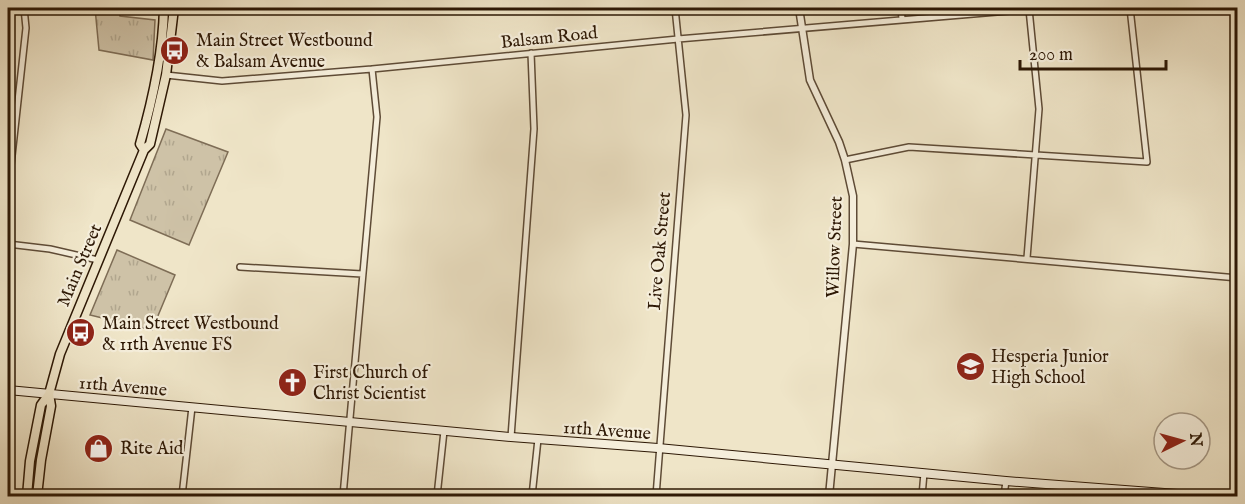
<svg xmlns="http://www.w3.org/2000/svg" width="1245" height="504" font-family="'IM FELL English',serif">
<defs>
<pattern id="grass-tufts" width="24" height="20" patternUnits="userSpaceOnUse" patternTransform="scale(1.5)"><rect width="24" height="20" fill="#cec2a7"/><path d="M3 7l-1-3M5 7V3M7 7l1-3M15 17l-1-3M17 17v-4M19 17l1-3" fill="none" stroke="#b1a68e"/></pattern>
</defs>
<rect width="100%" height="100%" fill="#efe5c8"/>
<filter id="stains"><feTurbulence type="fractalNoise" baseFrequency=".00333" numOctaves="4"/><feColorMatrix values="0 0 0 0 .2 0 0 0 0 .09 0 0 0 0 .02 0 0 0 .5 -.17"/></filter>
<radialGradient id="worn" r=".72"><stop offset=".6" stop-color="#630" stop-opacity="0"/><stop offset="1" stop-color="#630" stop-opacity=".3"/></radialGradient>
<path fill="url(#grass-tufts)" stroke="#7e6d56" stroke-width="1.5" d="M95,8H120V16L155,20L153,60L99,50Z
M166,129L228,152L189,245L130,220Z
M117,250L175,275L152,330L90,315Z"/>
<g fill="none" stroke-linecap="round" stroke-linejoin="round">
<defs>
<path id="minor" d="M901,8L902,19
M1235,8L1238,34
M166,75L222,81L372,69L678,39L1043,8
M845,160L909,147L1147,162L1130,8
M8,192L26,28L24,8
M8,244L50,249L98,260
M853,244L1238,278
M1027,258L1039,109L1029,9
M240,267L362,274
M511,437L534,129L531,53
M182,496L192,407
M343,496L377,117L372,69
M437,496L444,431
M532,496L538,439
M656,496L686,115L675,8
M922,496L924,473
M1004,496L1006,481"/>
<path id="tertiary" d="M799,8L810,80L839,142L845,160L853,196V244L829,496"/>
<path id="secondary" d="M8,390L511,437L658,448L1006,481L1204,496"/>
<path id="primary" d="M144,150L140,144C153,99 163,54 164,8
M27,496L30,461L41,405L49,394L60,354L144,150L150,144L166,75L174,8
M37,496L41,460L51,406L49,394"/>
</defs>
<use href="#minor" stroke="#5e4b36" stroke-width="8"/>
<use href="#tertiary" stroke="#5e4b36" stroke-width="9"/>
<use href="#secondary" stroke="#2d1805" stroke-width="10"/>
<use href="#primary" stroke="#2d1805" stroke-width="11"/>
<use href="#minor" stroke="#f5eedb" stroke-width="5"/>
<use href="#tertiary" stroke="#f5eedb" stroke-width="6"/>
<use href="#secondary" stroke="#f5eedb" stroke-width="8"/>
<use href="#primary" stroke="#efe5c8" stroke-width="8"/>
</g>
<defs>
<symbol id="bus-disc" viewBox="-11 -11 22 22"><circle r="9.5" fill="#8f2418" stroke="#f5eedb"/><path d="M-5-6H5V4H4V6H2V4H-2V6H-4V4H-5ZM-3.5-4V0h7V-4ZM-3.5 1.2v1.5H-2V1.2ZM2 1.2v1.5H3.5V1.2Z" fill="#fff"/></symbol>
<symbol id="school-disc" viewBox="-11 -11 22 22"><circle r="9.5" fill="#8f2418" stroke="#f5eedb"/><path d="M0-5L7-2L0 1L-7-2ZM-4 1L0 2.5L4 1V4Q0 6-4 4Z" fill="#fff"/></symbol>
<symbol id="church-disc" viewBox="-11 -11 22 22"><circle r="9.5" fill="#8f2418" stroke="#f5eedb"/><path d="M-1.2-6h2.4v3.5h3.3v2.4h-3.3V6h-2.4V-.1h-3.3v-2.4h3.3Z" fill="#fff"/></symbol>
<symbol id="shop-disc" viewBox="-11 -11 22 22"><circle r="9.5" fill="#8f2418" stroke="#f5eedb"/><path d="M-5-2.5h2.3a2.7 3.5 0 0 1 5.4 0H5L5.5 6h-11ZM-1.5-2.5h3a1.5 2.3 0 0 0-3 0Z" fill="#fff"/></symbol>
</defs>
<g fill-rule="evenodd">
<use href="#bus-disc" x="158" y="34" width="33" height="33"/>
<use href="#bus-disc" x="64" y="316" width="33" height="33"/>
<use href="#school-disc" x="954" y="350" width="33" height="33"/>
<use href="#church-disc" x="276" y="366" width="33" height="33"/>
<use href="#shop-disc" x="82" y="432" width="33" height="33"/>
</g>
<g text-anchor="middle" stroke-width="4.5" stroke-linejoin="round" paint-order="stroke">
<g font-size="18" fill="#2d1805" stroke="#f5eedb">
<text transform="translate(549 37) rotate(-6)" y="6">Balsam Road</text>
<text transform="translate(834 247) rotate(-88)" y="6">Willow Street</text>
<text transform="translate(659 251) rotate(-85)" y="6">Live Oak Street</text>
<text transform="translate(79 265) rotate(-67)" y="6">Main Street</text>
<text transform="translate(123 386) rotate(5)" y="6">11th Avenue</text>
<text transform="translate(607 430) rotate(4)" y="6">11th Avenue</text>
</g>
<g font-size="18" fill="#2d1805" stroke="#f5eedb" text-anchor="start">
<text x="196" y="46">Main Street Westbound<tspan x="196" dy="21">&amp; Balsam Avenue</tspan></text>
<text x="102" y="329">Main Street Westbound<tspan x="102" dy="21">&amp; 11th Avenue FS</tspan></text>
<text x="991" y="362">Hesperia Junior<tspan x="991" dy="21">High School</tspan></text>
<text x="313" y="378">First Church of<tspan x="313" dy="21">Christ Scientist</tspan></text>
<text x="120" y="454">Rite Aid</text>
</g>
</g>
<rect width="1245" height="504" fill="none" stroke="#efe5c8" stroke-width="30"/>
<rect x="9" y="9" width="1227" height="486" fill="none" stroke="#2d1805" stroke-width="3"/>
<rect x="15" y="15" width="1215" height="474" fill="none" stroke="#2d1805" stroke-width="1.5"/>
<g transform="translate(1182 441) rotate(85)"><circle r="28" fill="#f5eedb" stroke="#a59885" stroke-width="1.5"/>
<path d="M0-4.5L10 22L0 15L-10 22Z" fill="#8f2418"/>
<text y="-9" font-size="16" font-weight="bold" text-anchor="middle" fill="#2d1805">N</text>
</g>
<path d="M1020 60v9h146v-9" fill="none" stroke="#2d1805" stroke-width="3"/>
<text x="1029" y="60" font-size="18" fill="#2d1805" stroke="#f5eedb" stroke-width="4.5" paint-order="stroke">200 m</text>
<rect width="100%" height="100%" filter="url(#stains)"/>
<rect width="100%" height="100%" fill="url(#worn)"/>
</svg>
